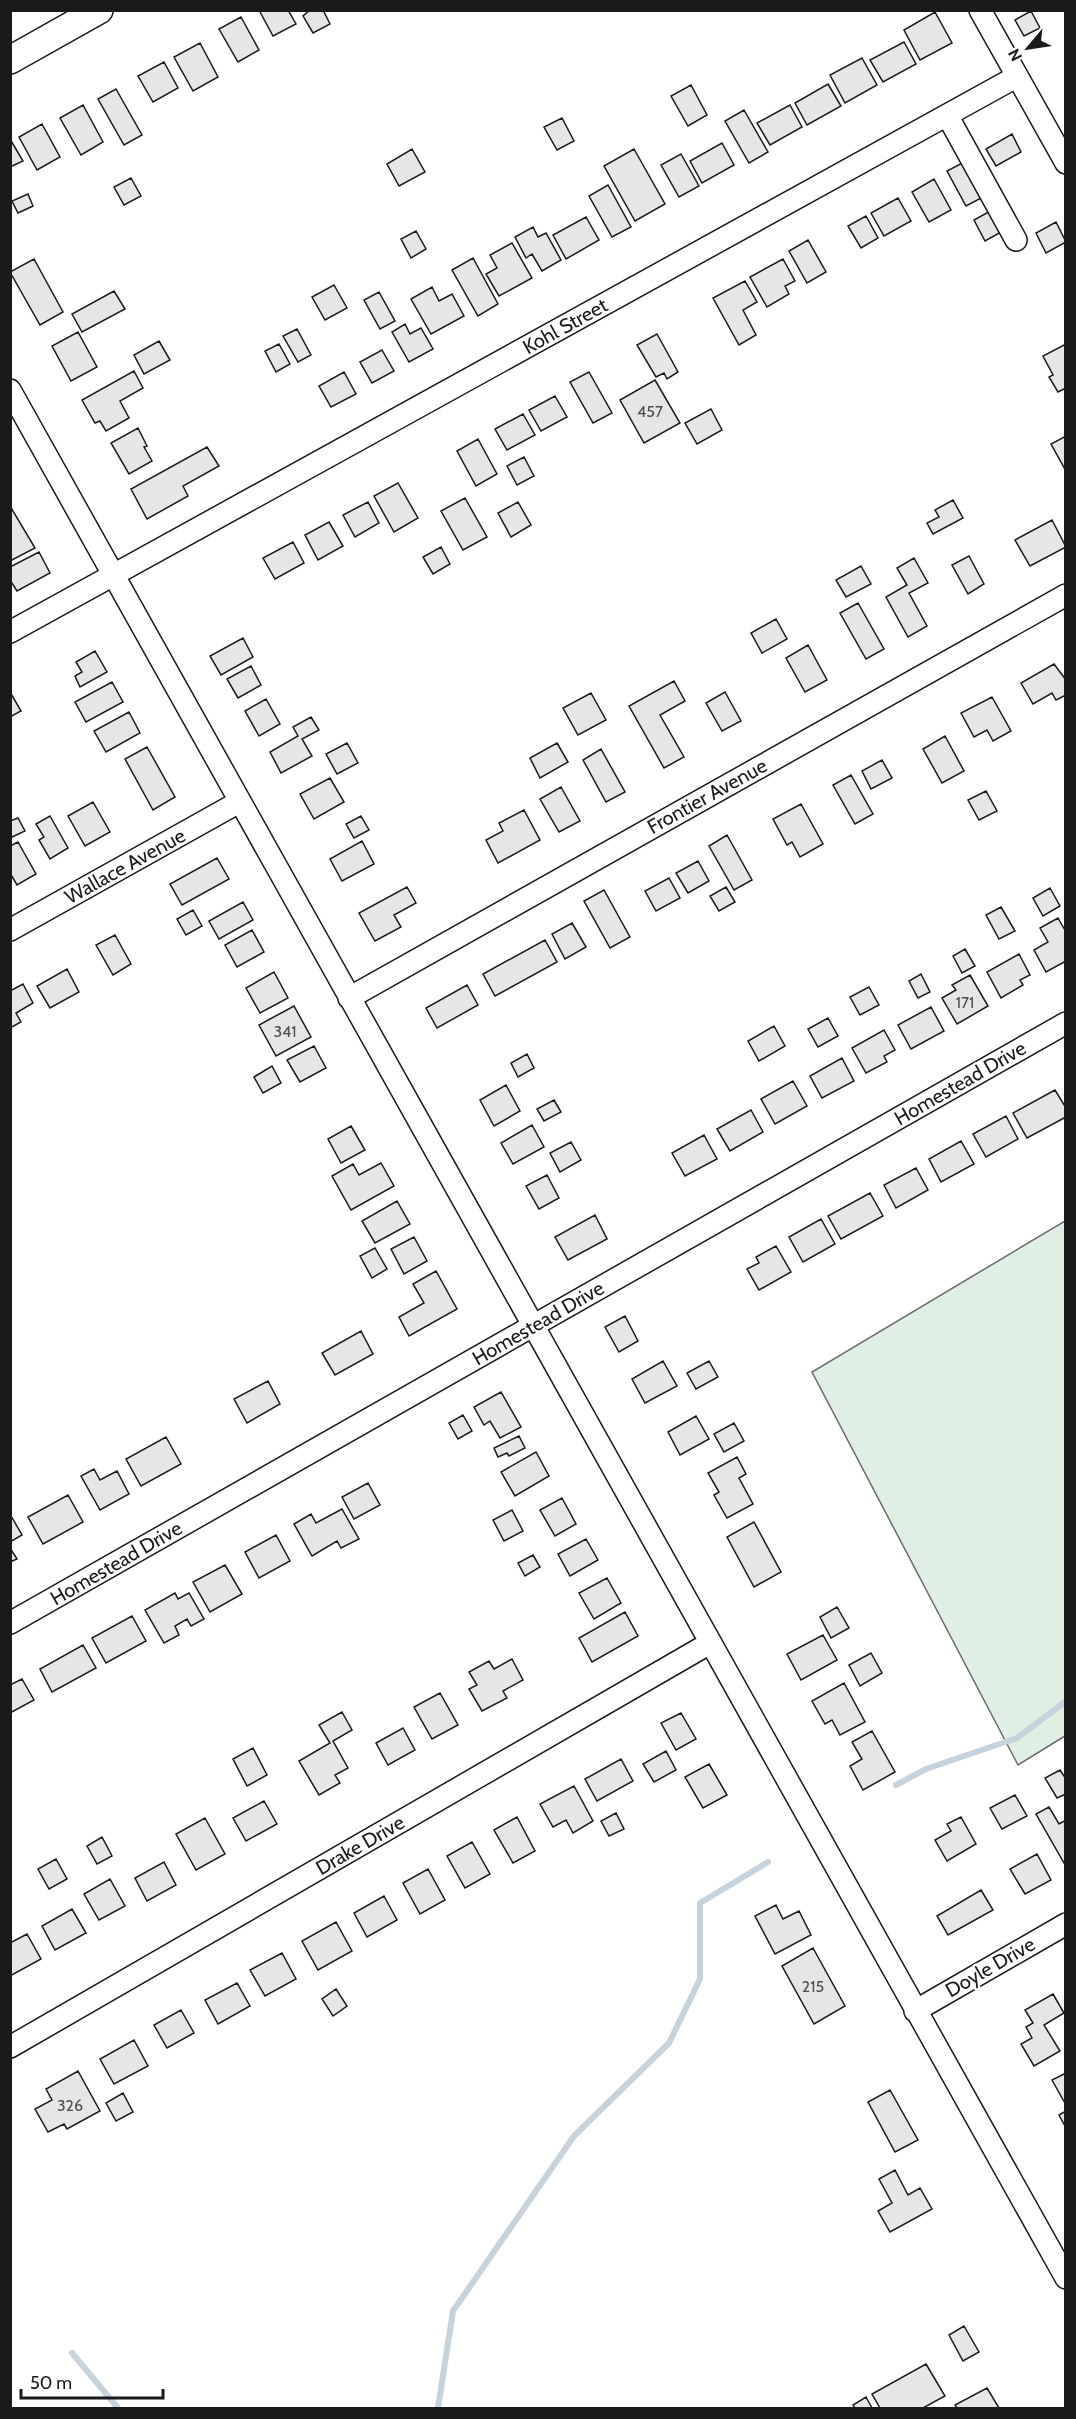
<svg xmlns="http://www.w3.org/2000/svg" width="1076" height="2419" font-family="Cabin,sans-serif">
<rect width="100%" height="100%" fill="#fff"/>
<path fill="#e0efe3" stroke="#6a6a6a" stroke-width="1.5" d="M1065,1221V1736L1018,1765L812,1372Z"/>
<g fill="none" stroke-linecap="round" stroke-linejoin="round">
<path stroke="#c6d2dc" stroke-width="6" d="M896,1785L926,1769L1017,1738L1066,1701
M72,2353L118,2408
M438,2408L453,2311L574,2136L669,2043L700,1979V1903L768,1862"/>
</g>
<path fill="#e6e6e6" stroke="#1a1a1a" stroke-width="1.5" d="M259,10H288L296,24L273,36Z
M310,10H323L330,24L313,33L303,16Z
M1031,11L1040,28L1024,36L1015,20Z
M935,12L952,43L920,60L904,30Z
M241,17L259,50L238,62L219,29Z
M904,42L916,64L883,82L870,60Z
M200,43L218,77L193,91L174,57Z
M862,58L877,85L845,103L830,75Z
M164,62L178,88L153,102L138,76Z
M828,84L841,106L807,125L795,103Z
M691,85L707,115L688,126L671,96Z
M116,89L142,135L124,145L98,99Z
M83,105L103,142L81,155L60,118Z
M790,105L802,127L770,145L757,123Z
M744,110L768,152L749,163L725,121Z
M562,118L574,141L557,150L544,127Z
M42,124L60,157L37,170L19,137Z
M1012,134L1021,152L996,166L986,149Z
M10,139L23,161L10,167Z
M722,143L734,165L702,183L690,161Z
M412,149L425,172L399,186L387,164Z
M634,149L665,204L635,221L604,166Z
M681,154L699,186L679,197L661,165Z
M968,160L987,195L966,206L947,171Z
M131,178L141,196L124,205L114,187Z
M934,179L951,210L929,222L912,192Z
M608,185L631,227L612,237L589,196Z
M28,194L33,206L18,213L12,201Z
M898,198L911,221L884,236L871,213Z
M992,210L1003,231L985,241L974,220Z
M866,216L878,238L861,248L848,226Z
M586,217L599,240L566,259L553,235Z
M1056,222L1066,242L1046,253L1036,233Z
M533,227L538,237L546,233L561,260L542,271L532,254L526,258L515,237Z
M416,231L426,249L411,258L401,239Z
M808,240L826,272L807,283L789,251Z
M512,243L532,278L499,296L486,274L497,268L490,255Z
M473,258L498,304L478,316L452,270Z
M34,259L63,312L40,325L10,272Z
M783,259L795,281L785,286L789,294L767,307L750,277Z
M745,281L757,302L743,310L756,335L739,345L713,298Z
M334,285L347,308L325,320L312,297Z
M432,287L439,301L452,294L464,316L431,334L411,299Z
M114,291L125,309L82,332L72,314Z
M379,292L395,321L380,329L364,300Z
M405,324L410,334L421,328L433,349L409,362L392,332Z
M297,329L311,355L298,362L283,336Z
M78,332L97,367L71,381L52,346Z
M657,334L678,372L667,379L664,373L656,377L637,345Z
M159,341L170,360L144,374L134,355Z
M279,344L290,364L276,372L265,351Z
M1066,344V388L1058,392L1049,377L1053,375L1043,356Z
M382,350L394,371L372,383L360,362Z
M134,371L143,388L120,401L129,418L106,431L100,421L95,423L82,400Z
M344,372L356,394L331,407L319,386Z
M589,372L612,413L593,423L570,382Z
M655,380L680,423L644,443L620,400Z
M555,396L567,417L541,431L529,410Z
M711,409L722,430L697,444L685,423Z
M523,414L535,435L507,450L495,429Z
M138,428L147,446L144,447L152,461L129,474L111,443Z
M1066,436V471L1051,444Z
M478,439L497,474L476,486L457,451Z
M207,447L219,466L183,486L188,496L147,519L131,489Z
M524,457L534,476L517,485L507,466Z
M398,483L418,518L394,532L374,496Z
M465,498L487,537L463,550L441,511Z
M953,500L963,518L933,534L927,523L939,517L935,510Z
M368,502L379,523L355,537L343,515Z
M518,502L531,525L511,537L498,513Z
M10,506L35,548L10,561Z
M1052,520L1066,547L1030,566L1015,540Z
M329,522L343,546L318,560L305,535Z
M293,542L304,563L275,579L263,558Z
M441,547L450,564L433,574L423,557Z
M39,552L50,573L17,591L10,580V567Z
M969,556L984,584L968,594L952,565Z
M914,558L928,583L909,593L927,626L908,637L886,597L907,585L897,568Z
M861,566L871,584L846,597L836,580Z
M858,603L884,649L866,659L840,613Z
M776,619L787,639L762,653L751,633Z
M243,638L253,657L221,675L210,656Z
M808,645L827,680L805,692L786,658Z
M95,651L107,672L80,687L75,676L82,672L76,662Z
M1054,664L1066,680V695L1056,700L1052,693L1033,704L1021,683Z
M251,666L261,685L238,698L227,679Z
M674,681L685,701L660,715L684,757L664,768L629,706Z
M112,682L123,702L86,722L75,702Z
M10,692L21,711L10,717Z
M725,692L741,721L722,731L706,703Z
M591,693L606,720L578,735L563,708Z
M992,697L1011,731L993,741L987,730L974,737L961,713Z
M266,699L280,724L259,736L245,711Z
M129,712L140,733L106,752L94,731Z
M311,717L319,730L302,739L312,756L281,773L270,752L298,736L293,727Z
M945,736L964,771L942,783L923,749Z
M347,743L358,763L337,774L326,754Z
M557,743L568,762L540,778L530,758Z
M147,747L175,797L153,810L125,759Z
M601,749L625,792L606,802L583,760Z
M882,760L892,778L871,789L862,771Z
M851,775L873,814L855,824L833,785Z
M330,778L344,802L314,819L300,794Z
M561,787L580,821L559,832L540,799Z
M986,791L997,811L979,820L968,800Z
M93,802L110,832L85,846L68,816Z
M801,804L823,844L800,857L792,842L787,845L773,819Z
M524,810L540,840L498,863L486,840L503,831L499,823Z
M50,816L68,848L50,859L39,840L44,837L36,824Z
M361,816L369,830L354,838L346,824Z
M18,818L25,831L10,838V821Z
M727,835L752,880L734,890L709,846Z
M362,841L374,864L342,881L330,859Z
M18,842L36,874L17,885L10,873V846Z
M217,858L229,879L182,905L170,884Z
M698,861L709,881L688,893L676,873Z
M669,878L680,898L656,911L645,891Z
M407,887L416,903L394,915L401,927L375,941L359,913Z
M726,887L735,902L719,911L710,896Z
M1050,888L1060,906L1043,916L1033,898Z
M604,890L630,937L610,948L584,901Z
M243,902L253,920L219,939L209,921Z
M1001,907L1015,931L999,939L986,915Z
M193,910L202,926L186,935L177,919Z
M1058,918L1066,932V961L1046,972L1034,950L1048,942L1040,928Z
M572,923L586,947L565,959L552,934Z
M252,930L264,952L237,967L225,945Z
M115,935L131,964L113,975L96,945Z
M545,940L557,962L495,996L483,974Z
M965,949L975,966L962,973L953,956Z
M1019,954L1030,975L1020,980L1023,985L1001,998L987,972Z
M67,969L79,992L50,1008L37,986Z
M274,972L288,998L260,1013L246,988Z
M921,974L930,992L918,998L909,981Z
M970,975L988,1006L957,1024L942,998L956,990L952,985Z
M23,984L33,1003L16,1013L21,1022L10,1028V991Z
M467,985L478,1005L437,1028L426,1008Z
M869,987L879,1005L860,1015L850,997Z
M294,1006L311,1037L276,1056L259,1025Z
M931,1007L944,1031L911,1049L898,1025Z
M828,1018L838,1036L818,1047L808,1029Z
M774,1026L785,1046L759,1061L748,1041Z
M884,1030L895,1050L884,1056L887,1062L866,1073L852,1048Z
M314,1046L326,1068L300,1082L287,1060Z
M527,1054L534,1068L518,1077L511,1063Z
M842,1058L854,1081L822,1098L810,1076Z
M272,1066L281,1083L263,1093L254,1077Z
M793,1081L807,1106L775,1124L761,1099Z
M506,1085L520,1111L494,1126L480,1100Z
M1055,1090L1066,1108V1117L1027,1138L1013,1113Z
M554,1100L561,1112L544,1121L537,1109Z
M751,1110L763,1132L730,1151L717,1129Z
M1006,1116L1018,1139L986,1157L973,1134Z
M532,1125L544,1147L513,1164L501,1143Z
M351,1126L365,1150L341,1163L328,1139Z
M704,1135L717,1159L685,1176L672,1153Z
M961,1141L974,1164L941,1182L929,1159Z
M571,1142L581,1160L560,1172L550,1153Z
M381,1163L394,1186L351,1210L332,1176L353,1164L359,1175Z
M916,1168L928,1190L896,1208L884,1185Z
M547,1175L559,1198L539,1209L526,1186Z
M870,1193L883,1216L841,1239L828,1216Z
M397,1201L410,1224L375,1243L362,1221Z
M595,1215L607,1239L568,1260L555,1237Z
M821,1219L835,1244L803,1262L789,1237Z
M414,1237L427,1261L404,1274L391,1249Z
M776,1246L791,1272L759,1290L747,1269L759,1263L756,1257Z
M375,1248L387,1269L372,1278L360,1256Z
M436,1271L457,1309L409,1336L399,1317L424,1303L413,1284Z
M625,1316L638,1341L619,1352L605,1327Z
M361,1331L373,1354L335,1375L322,1353Z
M663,1361L677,1386L645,1403L632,1379Z
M709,1361L718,1377L696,1389L687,1373Z
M268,1381L280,1404L247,1423L234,1399Z
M501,1392L521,1427L500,1438L490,1421L484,1425L474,1407Z
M463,1415L472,1431L458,1439L449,1423Z
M696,1416L709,1439L680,1455L668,1432Z
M734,1423L744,1441L724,1452L714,1434Z
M519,1436L525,1448L509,1456L507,1453L498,1457L494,1448Z
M166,1437L181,1464L141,1486L126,1459Z
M536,1452L549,1476L515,1496L501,1472Z
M737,1457L746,1474L739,1478L753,1504L727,1518L714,1495L719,1492L708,1473Z
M94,1469L100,1480L117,1471L129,1494L100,1510L81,1476Z
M368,1483L380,1505L354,1519L342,1497Z
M68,1495L83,1522L43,1544L28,1517Z
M562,1498L576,1524L555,1536L540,1510Z
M342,1509L359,1539L341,1548L337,1541L312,1556L294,1524L311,1514L316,1523Z
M512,1510L523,1531L504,1541L493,1520Z
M10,1514L22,1535L10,1542Z
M754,1522L781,1572L754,1587L727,1537Z
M276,1535L290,1561L259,1578L245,1552Z
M586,1539L598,1560L570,1576L558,1554Z
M10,1548L17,1559L10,1562Z
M533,1555L540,1567L525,1576L518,1563Z
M225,1565L242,1594L210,1612L193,1582Z
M607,1578L621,1603L594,1619L579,1593Z
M175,1593L178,1599L189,1593L204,1619L191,1626L187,1619L175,1626L179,1635L164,1643L145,1610Z
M837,1607L849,1628L831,1638L820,1617Z
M625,1612L638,1636L592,1662L579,1638Z
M132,1616L146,1641L106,1663L92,1638Z
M823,1635L837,1660L801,1680L787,1654Z
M83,1645L96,1668L52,1692L40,1669Z
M871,1653L882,1673L860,1686L849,1665Z
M512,1659L523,1680L503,1691L507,1698L482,1711L469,1689L477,1685L469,1672L489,1661L494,1669Z
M22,1679L34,1700L10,1713V1685Z
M844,1683L865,1722L840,1735L832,1720L825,1724L812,1701Z
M440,1693L458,1725L432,1739L414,1707Z
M342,1712L352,1730L333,1741L348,1768L335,1775L340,1783L319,1795L299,1761L330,1743L319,1725Z
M681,1713L696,1739L676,1750L661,1723Z
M403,1728L415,1750L388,1765L376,1743Z
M872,1731L895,1772L863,1790L850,1766L862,1759L852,1742Z
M253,1748L267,1775L247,1786L233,1759Z
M666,1751L676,1770L654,1782L643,1764Z
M621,1759L633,1781L597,1801L585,1779Z
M709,1764L727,1795L703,1808L685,1777Z
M1060,1770L1066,1779V1794L1057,1798L1045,1778Z
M574,1786L593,1821L573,1833L566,1820L553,1827L540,1804Z
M1015,1795L1027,1816L1002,1829L990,1808Z
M264,1801L277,1824L246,1841L233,1818Z
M1049,1807L1059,1824L1066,1820V1862L1064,1863L1036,1814Z
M616,1813L624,1829L609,1836L601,1821Z
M517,1817L535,1851L513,1863L494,1830Z
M961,1817L976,1844L947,1861L935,1840L951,1831L947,1824Z
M205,1818L225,1854L196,1870L176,1834Z
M102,1837L112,1856L97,1864L87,1846Z
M472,1842L490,1874L465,1888L447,1856Z
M1037,1854L1051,1880L1025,1894L1010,1869Z
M56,1859L67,1879L49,1889L38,1869Z
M164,1862L176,1885L147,1901L135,1878Z
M428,1869L445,1900L420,1914L403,1883Z
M110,1879L125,1906L99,1920L84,1894Z
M981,1890L993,1910L948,1935L937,1916Z
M384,1896L397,1920L367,1937L354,1913Z
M776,1905L783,1919L799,1911L811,1935L775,1954L755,1916Z
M72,1909L86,1933L55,1950L42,1926Z
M336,1922L352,1951L318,1970L302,1941Z
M27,1934L41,1959L10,1976V1943Z
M813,1948L845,2006L814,2024L782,1966Z
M282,1953L296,1979L265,1996L250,1970Z
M237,1983L250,2006L218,2024L205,2000Z
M336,1989L347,2006L333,2016L322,1999Z
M1053,1994L1064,2013L1044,2025L1060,2051L1034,2066L1021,2044L1032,2038L1026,2027L1033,2023L1025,2010Z
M181,2010L194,2033L167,2048L154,2025Z
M134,2040L148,2066L114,2084L100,2059Z
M78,2071L100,2111L67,2129L64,2124L48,2132L35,2109L52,2100L46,2089Z
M1066,2073V2105L1052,2080Z
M890,2090L918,2140L895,2152L868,2102Z
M123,2093L133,2112L116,2121L106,2103Z
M1066,2111V2128L1059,2115Z
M895,2170L908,2195L920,2188L932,2209L890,2232L878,2211L892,2203L879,2179Z
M964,2326L979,2352L963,2361L949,2335Z
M926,2364L945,2396L923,2408H880L872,2394Z
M987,2388L999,2408H957L955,2405Z
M866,2397L872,2408H855L853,2405Z"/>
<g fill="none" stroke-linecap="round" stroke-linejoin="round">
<defs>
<path id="minor" d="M980,10L1066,163
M947,115L1016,240
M10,390L1066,2278
M10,632L1016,77
M10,930L239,802
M349,998L1066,595
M10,1623L1066,1023
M915,2011L1066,1924
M10,2047L710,1643"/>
<path id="major" d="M10,60L99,10"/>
</defs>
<use href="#minor" stroke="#1a1a1a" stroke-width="24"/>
<use href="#major" stroke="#1a1a1a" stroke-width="30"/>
<use href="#minor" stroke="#fff" stroke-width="21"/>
<use href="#major" stroke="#fff" stroke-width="27"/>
</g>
<g text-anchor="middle" stroke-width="4.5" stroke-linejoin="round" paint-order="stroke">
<g font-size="16" fill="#4d4d4d">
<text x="650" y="417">457</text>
<text x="965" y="1008">171</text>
<text x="285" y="1037">341</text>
<text x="813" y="1992">215</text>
<text x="70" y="2111">326</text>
</g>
<g font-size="20" fill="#1a1a1a" stroke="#fff">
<text transform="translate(565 326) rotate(-29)" y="7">Kohl Street</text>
<text transform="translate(707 796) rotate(-29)" y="7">Frontier Avenue</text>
<text transform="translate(125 866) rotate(-29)" y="7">Wallace Avenue</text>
<text transform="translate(960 1083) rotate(-30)" y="7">Homestead Drive</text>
<text transform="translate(538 1323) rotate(-30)" y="7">Homestead Drive</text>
<text transform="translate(116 1563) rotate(-30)" y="7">Homestead Drive</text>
<text transform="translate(360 1845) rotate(-30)" y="7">Drake Drive</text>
<text transform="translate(990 1967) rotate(-30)" y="7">Doyle Drive</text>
</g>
</g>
<rect width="1076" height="2419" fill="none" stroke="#1a1a1a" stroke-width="24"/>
<g transform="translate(1028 48) rotate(241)" stroke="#ffffff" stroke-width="4.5" paint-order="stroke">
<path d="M0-4.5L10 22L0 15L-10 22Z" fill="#1a1a1a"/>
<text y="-9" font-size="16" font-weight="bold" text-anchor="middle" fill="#1a1a1a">N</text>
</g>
<path d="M21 2389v9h142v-9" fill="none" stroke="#1a1a1a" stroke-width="3"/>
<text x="30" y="2389" font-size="18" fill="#1a1a1a" stroke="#ffffff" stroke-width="4.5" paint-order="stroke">50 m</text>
</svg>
